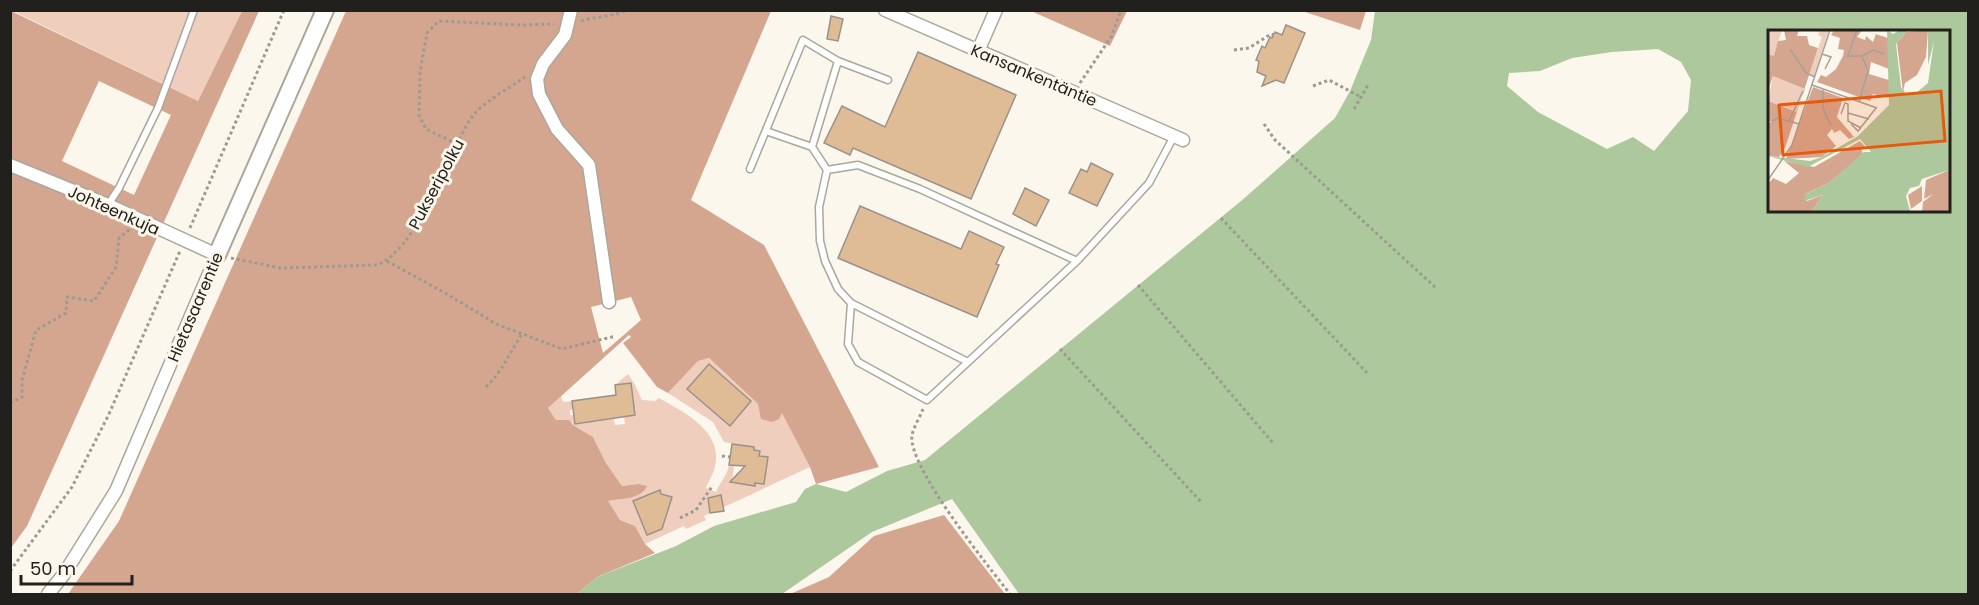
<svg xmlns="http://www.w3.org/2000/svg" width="1979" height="605" font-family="Poppins,sans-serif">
<rect width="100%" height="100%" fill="#fbf7ec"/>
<path fill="#efcebe" d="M13,11H242L198,101Z
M709,358L758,404L782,412L810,467L724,507V511L710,513L704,516L706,520L686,529L684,526L645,544L635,526L620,520L607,501L622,498L638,484L622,486L606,463L593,437L573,425L568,420H556L548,408L561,396L563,402L572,401L573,409L570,410V415H574L575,424L614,419L615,425L625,424L624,417L635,415L631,383L615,385L628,374L634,383L642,400L655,401L659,398C684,412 723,431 715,466C714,473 709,481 706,488L716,492C720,482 727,476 729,465H734L732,483L755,485V483L764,484L768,457L759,456L760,451L754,450V447L724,442L713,422L668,393L698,361Z"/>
<path fill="#d5a68f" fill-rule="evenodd" d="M11,11L198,101L242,11H259L27,526L11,548ZM99,81L171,115L134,195L62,161Z
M346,11H771L691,200L764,245L879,467L816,484L810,467L782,413L779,419L772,422L761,419L758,404L709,358L698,361L668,393L657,387L623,343L631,337L629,335L548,408L556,420H569L573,425L593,437L606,463L622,486L638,484L647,486C641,500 620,498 608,501L620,520L635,526L645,544L655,553L597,577L577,594H68L119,521ZM631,297L641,320L603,353L591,307Z
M1031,11H1127L1110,46Z
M1302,11H1366L1360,30Z
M944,515L1005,594H790L829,577L874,536Z"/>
<path fill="#aec89d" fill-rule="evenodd" d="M1375,11H1968V594H1019L952,499L872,532L782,594H577L597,577L676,546L714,526L796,502L805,489L816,484L846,492L887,471L925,460L1241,201L1335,118L1350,91L1371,40ZM1769,32H1948V210H1769ZM1658,49L1681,62L1691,80L1688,111L1654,151L1633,137L1607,149L1538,112L1507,86L1509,73L1540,71L1572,58L1612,52Z"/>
<path fill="#dfbc96" stroke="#9a928a" stroke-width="1.5" d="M831,16L843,19L838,41L827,39Z
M1286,25L1305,33L1284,83L1276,80L1262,86L1266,76L1257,72L1259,61L1256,60L1262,46L1265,48L1270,37L1272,38L1275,32L1282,35Z
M918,52L1016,95L971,199L853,148L850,155L824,143L842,106L885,127Z
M1091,163L1113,174L1097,206L1069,193L1081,169L1087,172Z
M1025,188L1049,200L1036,226L1013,214Z
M860,206L961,249L969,231L1004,247L996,264L999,265L977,317L838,258Z
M709,364L751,401L730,426L687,389Z
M631,383L635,415L575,424L572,401L616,395L615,385Z
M732,444L754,447V450L760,451L759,456L768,457L764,484L755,483V486L730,482L745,466L729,465Z
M660,490L661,494L672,497L662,529L647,535L633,501Z
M721,495L724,511L710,513L708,498Z"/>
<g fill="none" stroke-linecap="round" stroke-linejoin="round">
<defs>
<path id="lane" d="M838,61L888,80
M766,131L812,147
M750,169L803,40L838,61L812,147L827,170L819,207L820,241L825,261L838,289L851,303L968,362
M827,170L858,165L920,189L1077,261
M108,205L119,188L158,108L194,10
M851,303L848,344L858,362L927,400L1077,261L1149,183L1174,136"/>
<path id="street" d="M571,10L565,35L543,64L537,79L539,94L557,129L589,165L609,302
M885,10L1183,140
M978,51L996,10
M10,165L108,205L217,255L116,491L64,574L48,594"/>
<path id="secondary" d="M217,255L325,10"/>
</defs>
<use href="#lane" stroke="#aaa79c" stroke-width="9"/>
<use href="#street" stroke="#aaa79c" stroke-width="15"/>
<use href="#secondary" stroke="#aaa79c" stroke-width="20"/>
<path stroke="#9d9a92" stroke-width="3" stroke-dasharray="3 3" stroke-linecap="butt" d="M581,21C596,16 613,17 627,10
M1234,50L1249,48L1271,34L1274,35
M1080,83L1111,37L1121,10
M1313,86L1329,80L1361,97
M1354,109L1368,85
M1264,124L1275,140L1436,288
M457,144L426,129L419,115L420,72L427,33L439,21L519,25L554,24
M1221,218L1368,374
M190,228L284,10
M231,258L280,268L377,265C412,251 439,181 455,148C461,136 467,122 476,112C489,99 509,88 525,77
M387,261L452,297L496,324L562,349L616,336
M1138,285L1273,443
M1060,349L1201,502
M486,387C502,372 510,352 522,334
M10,403L22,397V380L36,330L66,313L67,297L94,301L116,267L119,238L130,229
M923,409C920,417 914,426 912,435C907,466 989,567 1010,594
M722,456L730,457
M680,518L696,510L713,485
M10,571L72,487L109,414L180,251"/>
<use href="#lane" stroke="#fff" stroke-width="6"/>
<use href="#street" stroke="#fff" stroke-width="12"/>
<use href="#secondary" stroke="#fff" stroke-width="16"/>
</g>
<g text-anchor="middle" stroke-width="6" stroke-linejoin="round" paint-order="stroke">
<g font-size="16" fill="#22201d" stroke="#fbf7ec">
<text transform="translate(1034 75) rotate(23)" y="6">Kansankentäntie</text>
<text transform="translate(436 184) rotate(-62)" y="6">Pukseripolku</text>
<text transform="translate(114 210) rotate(24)" y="6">Johteenkuja</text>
<text transform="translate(195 307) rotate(-67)" y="6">Hietasaarentie</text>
</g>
</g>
<g transform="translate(1768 30)">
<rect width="182" height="182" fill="#fbf7ec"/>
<path d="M0,0H14L6,26L0,24ZM52,0H61L46,46L41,45L54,7L50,5ZM5,46L37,59L28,82L0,71Z" fill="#efcebe"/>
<path d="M16,0H31L29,6H39L41,15L50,18L17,118L11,127L0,126V93L4,92L0,91V71L28,82L37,59L5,46L0,60V24L6,26L10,11L18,10ZM66,0H94L89,7L97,10L98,6L105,12L108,4L95,0L120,8L122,68L105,64L102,71L49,52L53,45L58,47L68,39L75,26L76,20L70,19L72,8L63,5ZM103,32L121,39V50L101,44ZM160,0L158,27L149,45L137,53L135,62L129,13L138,2ZM45,57L75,68L69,87L86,107L81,109L72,100L66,103L64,99L59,105L68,116L54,127L18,129ZM92,111L99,119L93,118L95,124L61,153L37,164L39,171L55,165L44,181L0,182V154L5,148L18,154L31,143L16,131L46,137ZM181,140V181L154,182L155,172L165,164L156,169L158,150ZM154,156V171L143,179L140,165Z" fill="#d5a68f" fill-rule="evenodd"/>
<path d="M119,0L125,4L132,0H157L139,1L128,14L133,57L138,64L148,63L160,53L166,11L160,35V0H181V140L154,149L151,156L142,158L138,166L142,181H44L55,165L36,171L37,164L61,153L96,122H103L92,109L40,137L0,126L42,131L54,127L90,106L121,75Z" fill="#aec89d"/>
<path fill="none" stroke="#a4a199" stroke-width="1.5" d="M89,0L80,26H94L100,41L91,72M22,19L38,43L47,47M54,24L63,27L57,39M94,26L105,20L116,24M44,55L109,78M55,60V78L63,96M80,83L101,89M73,84L77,73L80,74V91L93,98M4,91L10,88L31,94M21,91L35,61M83,94L90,101L108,78M0,150L24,115L62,0"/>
<path fill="#e8590c" fill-opacity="0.15" stroke="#e8590c" stroke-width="3" d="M173,61L177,111L15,125L11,75Z"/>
<rect width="182" height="182" fill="none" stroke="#22201d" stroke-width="3"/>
</g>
<rect width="1979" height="605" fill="none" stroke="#22201d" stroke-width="24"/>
<path d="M21 575v9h111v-9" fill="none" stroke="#22201d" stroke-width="3"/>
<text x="30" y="575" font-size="18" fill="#22201d" stroke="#fbf7ec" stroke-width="4.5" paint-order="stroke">50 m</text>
</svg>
